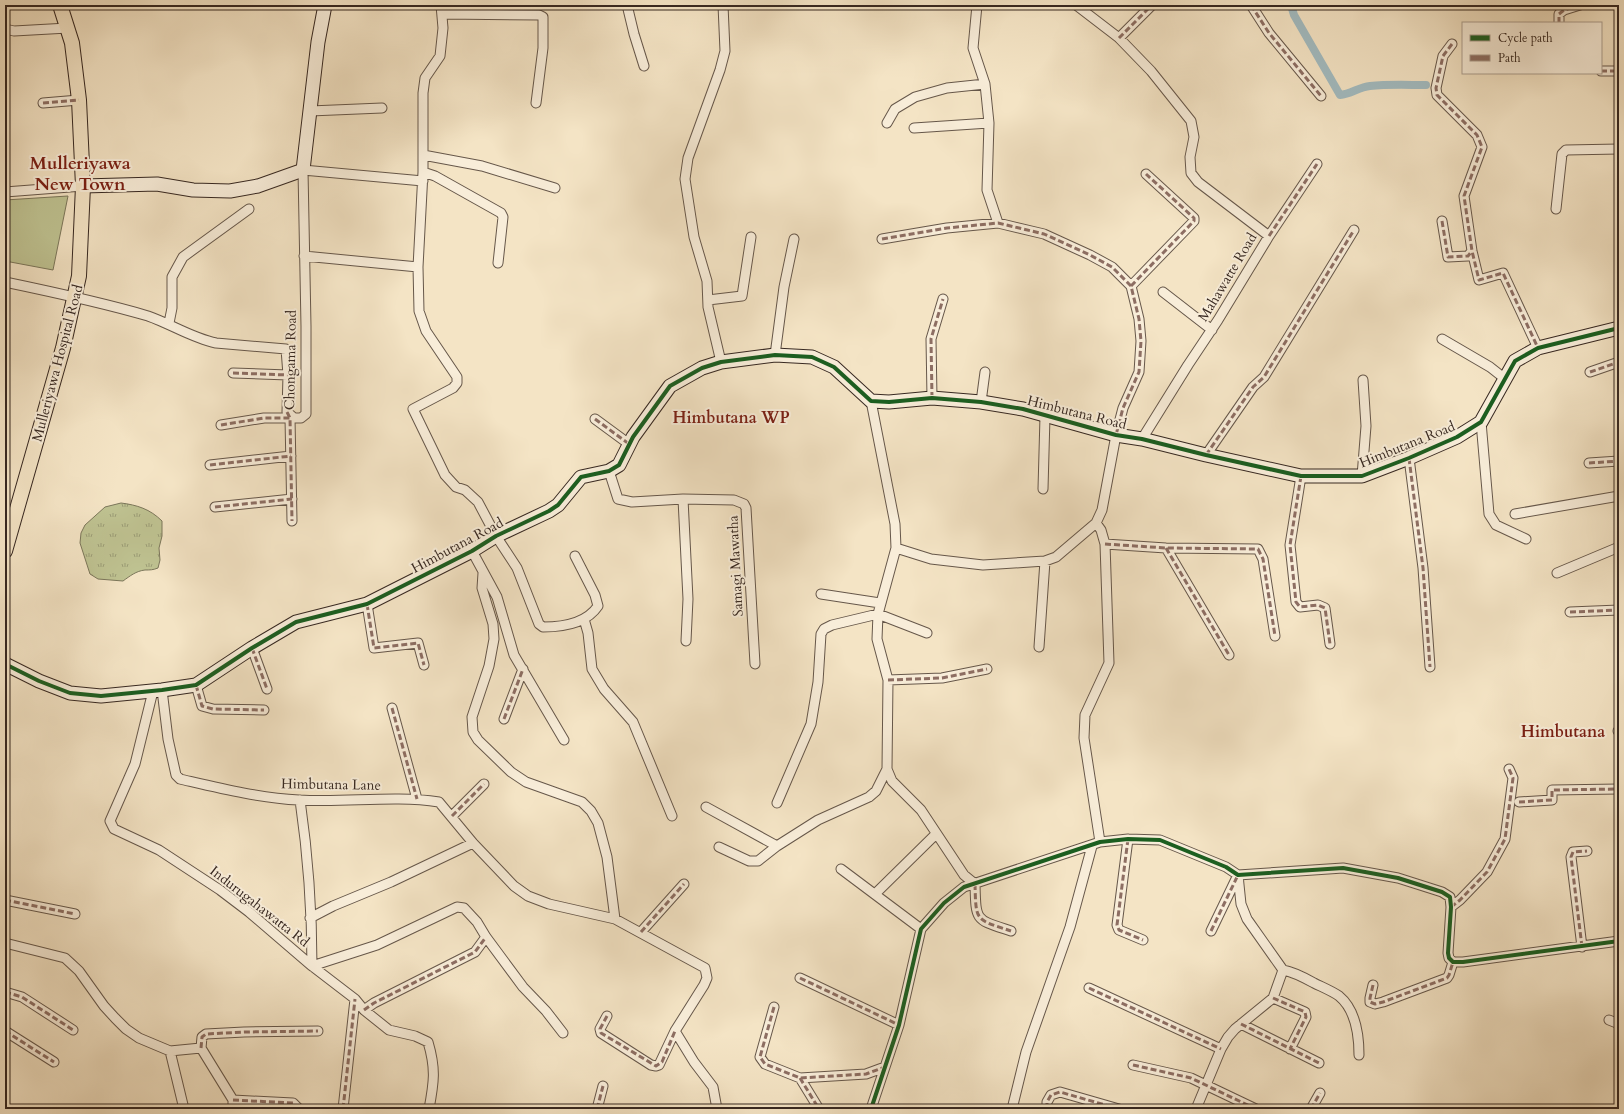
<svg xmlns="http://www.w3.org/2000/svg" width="1624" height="1114" font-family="Cardo,serif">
<defs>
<pattern id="park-tufts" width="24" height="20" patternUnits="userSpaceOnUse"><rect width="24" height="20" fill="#bfc392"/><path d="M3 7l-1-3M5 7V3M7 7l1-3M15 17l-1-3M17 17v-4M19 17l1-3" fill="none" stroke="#9c9e77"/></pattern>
</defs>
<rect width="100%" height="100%" fill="#f4e4c5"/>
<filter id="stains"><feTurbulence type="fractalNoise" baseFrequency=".005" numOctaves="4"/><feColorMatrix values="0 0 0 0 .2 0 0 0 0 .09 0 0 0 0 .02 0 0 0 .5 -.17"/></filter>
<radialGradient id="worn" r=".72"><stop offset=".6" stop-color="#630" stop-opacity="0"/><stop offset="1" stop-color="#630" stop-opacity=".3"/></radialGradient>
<path fill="#bfc392" stroke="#7b765a" d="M68,196L53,270L5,261V200Z"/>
<path fill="url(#park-tufts)" stroke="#7b765a" d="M121,503C137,505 150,509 162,521V536L159,548L160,560L158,568C153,570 150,570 145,570C136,571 130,576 123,581L98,579L90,574L80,543L81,533L85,525L105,507Z"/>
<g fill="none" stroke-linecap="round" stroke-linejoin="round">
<path stroke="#a2bbc0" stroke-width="8" d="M1291,5L1294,15L1340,95C1351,94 1359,87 1370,86C1388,84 1408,85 1426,85"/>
<defs>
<path id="street" d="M441,5L443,28L440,56L425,78L423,93V172L418,267L419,311L426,331L457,377V383L453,388L413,409L445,475L456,487L465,490L478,502L496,536L517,568L539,624L543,627C563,627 586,624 598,606L595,595L575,556
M627,5L634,34L644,66
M977,5L973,48L985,84L989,123L987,190L998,223
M1076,5L1119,38L1151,71L1191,121L1194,137L1190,157L1191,173L1198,182L1269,236L1218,320L1188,365L1142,439
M1251,5L1269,33L1321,96
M443,14L539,15L543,17V48L536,103
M1559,23V14L1564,10L1580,5
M5,29L14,31L68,28
M1119,38L1152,5
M1452,44L1443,56L1436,88L1437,95L1477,135L1482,147L1464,196L1472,251L1479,280L1503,273L1538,348
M1601,71H1619
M43,103L79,100
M310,111L382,108
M887,123L895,109L915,97L947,88L985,84
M914,128L989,123
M423,155L482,166L555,188
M423,172L435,176L501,213L503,217L498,263
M5,192L83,186
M1556,209L1562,154L1566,150L1619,149
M1442,221L1448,257L1468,256L1472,251
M1269,236L1317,164
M882,239L947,228L998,223L1044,234L1090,255L1112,267L1131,286L1139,319L1141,341L1139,372L1123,408L1116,435L1102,510L1096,523L1101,530L1105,544L1109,663L1085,715L1084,738L1100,842
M304,256L418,267
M5,282C53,292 101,302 148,316C171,324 192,338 216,343L286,349L288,375L287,412L294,418H301L306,414V326L303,170L423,181
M1131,286L1194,221V218L1146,174
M1163,292L1212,330
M708,300L742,296L751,237
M169,323L172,308V277L183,257L249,209
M1442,339L1490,367L1504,378
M775,355L784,287L794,239
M721,362L708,307L707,281L694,237L685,179L688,158L720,70L725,51L723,5
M1590,372L1619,362
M233,373L288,375
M932,398L931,339L943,299
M871,401L895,524L896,548L878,614L877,639L888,680L887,769L892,781L921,810L964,875L975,884
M981,402L985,372
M288,413L290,418L292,521
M595,419L629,444
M1481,422L1489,514L1496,525L1526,539
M221,425L264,418H290
M1206,455L1253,387L1264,377L1354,230
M1409,458L1423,568L1430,667
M1589,463L1619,461
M210,465L291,456
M609,471L618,499L632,502L683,499L734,500L744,504L746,508L755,664
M1301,476L1290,545L1296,602L1300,607L1318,605L1325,608L1330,644
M1362,476L1366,426L1363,380
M1043,489L1045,416
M683,499L688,599L686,641
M215,507L292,499
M1515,514L1619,496
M1105,544L1166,548L1258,549L1263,559L1275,636
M896,548L931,559L983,565L1045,561L1056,557L1096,523
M1166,548L1229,655
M472,551L497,597L514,655L564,740
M483,573L482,588L493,624L494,639L489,666L472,717L473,732L478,740L511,772L526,782L582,802L591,811L598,823L607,857L615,919
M1557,573L1619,547
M821,594L880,603
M367,604L374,648L418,643L424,665
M1570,612L1619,610
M584,619L588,633L592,669L604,689L633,722L672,816
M1039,647L1045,561
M252,648L267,689
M888,680L942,678L987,669
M196,685L202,706L213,709L264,710
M162,690L168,739L176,775L180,779C219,788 259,798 299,800C346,803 393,795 439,802L473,843L514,886L528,896L549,904L615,919L705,968L707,978L704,985L675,1031L659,1065L656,1066L651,1065L601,1033L600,1029L607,1016
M153,691L135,764L110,821L114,829L159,850L220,890L249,912L312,966L355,999L364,1010L389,1030L415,1036L428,1042C436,1069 434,1082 429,1109
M392,708L417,799
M504,719L523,669
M1618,731H1619
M300,800C308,855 312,911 312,966L377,945L457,907L464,908L477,922L486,937L523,987L546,1011L563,1033
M1519,802L1552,800V790L1619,789
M777,803L811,724L818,682L821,634L824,629L832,625L878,614L927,633
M706,807L777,846
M452,816L484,784
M1128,839L1117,925L1119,930L1143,940
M719,847L749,861H758L777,846L818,820L869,797L876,791L887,769
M841,869L921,929
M975,884C976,922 975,919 1011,931
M875,894L936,834
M5,900L75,914
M1451,907L1460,900L1487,872L1505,839L1513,778L1509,769
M310,918L333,906L391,882L473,843
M1211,931L1238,875
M641,932L684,884
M5,943L65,958L79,971L104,1006L115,1018L126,1029L139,1038L170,1051L201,1048L233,1100V1109
M1582,947L1571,857L1573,852L1587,851
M1283,970C1294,972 1305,978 1314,983C1322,987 1332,991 1339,996C1356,1010 1359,1034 1359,1055
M800,978L899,1025
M1373,985L1370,998V1002L1375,1004L1383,1002L1447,978L1449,975L1453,962
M1089,988L1221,1049
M5,992L22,997L73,1030
M1273,998L1305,1012L1306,1017L1290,1049
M774,1007L760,1057L765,1064L800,1078L866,1074L885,1067
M364,1010L374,1003L475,952L486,937
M1609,1020L1619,1024
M1241,1024L1319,1063
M5,1031L54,1062
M675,1031L694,1062L713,1087L717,1109
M201,1048L202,1037L206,1034L244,1032L318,1031
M170,1051L184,1109
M1133,1065L1191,1078L1256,1109
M800,1078L819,1109
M233,1100L293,1103L299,1109
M343,1109L355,999
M597,1109L603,1086
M871,1109L899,1025L921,929L944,903L964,887L1100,842L1128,839L1160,840L1226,867L1238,875L1343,868L1398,878L1442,892L1450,897L1451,907L1448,953L1449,958L1453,962H1463L1619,941
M1012,1109L1026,1052L1070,927L1092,846
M1047,1109V1102L1051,1095L1060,1092L1119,1109
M1196,1109L1221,1049L1228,1037L1235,1029L1273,998L1283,970L1247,919L1241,904L1238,875
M1311,1109L1320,1093"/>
<path id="secondary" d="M83,186L157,184L193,190L230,191L258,186L303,170L318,42L325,5
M5,664L39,681L70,693L101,696L162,690L196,685L252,648L296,622L367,604L472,551L496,536L549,511L558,505L581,477L609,471L619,465L633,437L670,386L702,368L721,362L775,355L812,357L834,367L871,401L889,402L932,398L981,402L1023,409L1116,435L1142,439L1206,455L1301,476H1362L1409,458L1457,437L1481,422L1515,361L1538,348L1619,328"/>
<path id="primary" d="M5,551L63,348L79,276L83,186L79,100L72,43L60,5"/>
</defs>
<use href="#street" stroke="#66574a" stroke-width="11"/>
<use href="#secondary" stroke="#372821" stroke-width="15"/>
<use href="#primary" stroke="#372821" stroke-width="16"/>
<use href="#street" stroke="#f8edd9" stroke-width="9"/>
<use href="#secondary" stroke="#f8edd9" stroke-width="13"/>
<use href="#primary" stroke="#f4e4c5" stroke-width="14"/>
<path stroke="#8d6e63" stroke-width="3" stroke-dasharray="6 3" stroke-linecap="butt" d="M1251,5L1269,33L1321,96
M1559,23V14L1564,10L1580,5
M1119,38L1152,5
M1452,44L1443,56L1436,88L1437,95L1477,135L1482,147L1464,196L1472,251L1479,280L1503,273L1538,348
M1601,71H1619
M43,103L79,100
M1442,221L1448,257L1468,256L1472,251
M1269,236L1317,164
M882,239L947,228L998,223L1044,234L1090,255L1112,267L1131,286L1139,319L1141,341L1139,372L1123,408L1116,435
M1131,286L1194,221V218L1146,174
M1590,372L1619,362
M233,373L288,375
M932,398L931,339L943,299
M287,412L290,418L292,521
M595,419L629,444
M221,425L264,418H290
M1206,455L1253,387L1264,377L1354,230
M1409,458L1423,568L1430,667
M1589,463L1619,461
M210,465L291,456
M1301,476L1290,545L1296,602L1300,607L1318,605L1325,608L1330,644
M215,507L292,499
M1105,544L1166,548L1258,549L1263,559L1275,636
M1166,548L1229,655
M367,604L374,648L418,643L424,665
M1570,612L1619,610
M252,648L267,689
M888,680L942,678L987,669
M196,685L202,706L213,709L264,710
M392,708L417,799
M504,719L523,669
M1618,731H1619
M1519,802L1552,800V790L1619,789
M452,816L484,784
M1128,839L1117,925L1119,930L1143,940
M975,884C976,922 975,919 1011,931
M5,900L75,914
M1451,907L1460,900L1487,872L1505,839L1513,778L1509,769
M1211,931L1238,875
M641,932L684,884
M1582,947L1571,857L1573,852L1587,851
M800,978L899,1025
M1373,985L1370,998V1002L1375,1004L1383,1002L1447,978L1449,975L1453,962
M1089,988L1221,1049
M5,992L22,997L73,1030
M1273,998L1305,1012L1306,1017L1290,1049
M774,1007L760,1057L765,1064L800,1078L866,1074L885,1067
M364,1010L374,1003L475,952L486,937
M607,1016L600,1029L601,1033L656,1066L662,1062L675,1031
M1241,1024L1319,1063
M5,1031L54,1062
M201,1048L202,1037L206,1034L244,1032L318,1031
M1133,1065L1191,1078L1256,1109
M800,1078L819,1109
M233,1100L293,1103L299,1109
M343,1109L355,999
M597,1109L603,1086
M1047,1109V1102L1051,1095L1060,1092L1119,1109
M1311,1109L1320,1093"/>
<defs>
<path id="cycleway" d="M5,664L39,681L70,693L101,696L162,690L196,685L252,648L296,622L367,604L472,551L496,536L549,511L558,505L581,477L609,471L619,465L633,437L670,386L702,368L721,362L775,355L812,357L834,367L871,401L889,402L932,398L981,402L1023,409L1116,435L1142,439L1206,455L1301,476H1362L1409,458L1457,437L1481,422L1515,361L1538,348L1619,328
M871,1109L899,1025L921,929L944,903L964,887L1100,842L1128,839L1160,840L1226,867L1238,875L1343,868L1398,878L1442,892L1450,897L1451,907L1448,953L1449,958L1453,962H1463L1619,941"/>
</defs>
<use href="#cycleway" stroke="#f8edd9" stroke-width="6"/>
<use href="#cycleway" stroke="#1b5e20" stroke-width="4"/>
</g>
<g text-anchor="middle" stroke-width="4" stroke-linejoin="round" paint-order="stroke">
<g font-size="14" fill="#372821" stroke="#f8edd9">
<text transform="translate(1227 277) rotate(-59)" y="5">Mahawatte Road</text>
<text transform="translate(290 360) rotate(-89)" y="5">Chongama Road</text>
<text transform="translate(57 363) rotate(-75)" y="5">Mulleriyawa Hospital Road</text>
<text transform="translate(1077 412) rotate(14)" y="5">Himbutana Road</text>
<text transform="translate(1407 444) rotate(-22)" y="5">Himbutana Road</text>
<text transform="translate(457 545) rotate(-28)" y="5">Himbutana Road</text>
<text transform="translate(735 566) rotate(-93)" y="5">Samagi Mawatha</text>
<text transform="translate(331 784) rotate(1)" y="5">Himbutana Lane</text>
<text transform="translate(260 906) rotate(38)" y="5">Indurugahawatta Rd</text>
</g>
<g font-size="16" font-weight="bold" fill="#7a1f14" stroke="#f8edd9">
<text x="731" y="423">Himbutana WP</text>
<text x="1563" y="737">Himbutana</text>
</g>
<g font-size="18" font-weight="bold" fill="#7a1f14" stroke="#f8edd9">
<text x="80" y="169">Mulleriyawa<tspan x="80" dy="21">New Town</tspan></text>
</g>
</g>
<rect width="1624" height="1114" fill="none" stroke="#f4e4c5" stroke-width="20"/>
<rect x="6" y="6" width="1612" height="1102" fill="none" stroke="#372821" stroke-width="2"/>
<rect x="10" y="10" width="1604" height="1094" fill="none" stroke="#372821"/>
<rect x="1462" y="22" width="140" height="52" fill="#f8edd9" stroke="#ab9e8f"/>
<rect x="1470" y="35" width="20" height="6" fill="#1b5e20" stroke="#ab9e8f"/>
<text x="1498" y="42" font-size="12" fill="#372821">Cycle path</text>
<rect x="1470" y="55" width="20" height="6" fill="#8d6e63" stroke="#ab9e8f"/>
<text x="1498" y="62" font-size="12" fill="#372821">Path</text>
<rect width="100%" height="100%" filter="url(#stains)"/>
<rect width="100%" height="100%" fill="url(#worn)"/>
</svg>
